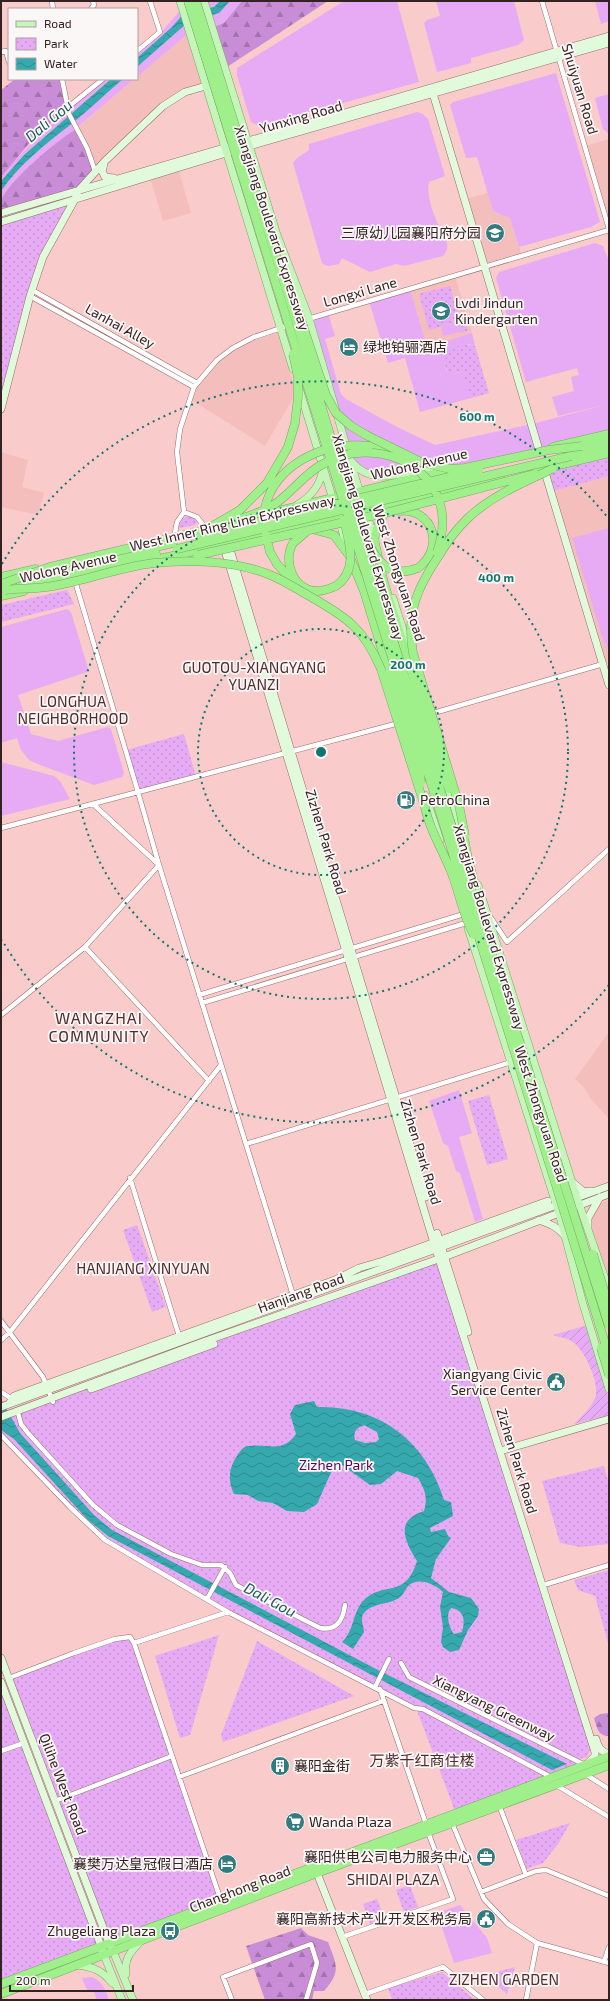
<svg xmlns="http://www.w3.org/2000/svg" width="610" height="2001" font-family="'Exo 2','Noto Sans SC',sans-serif">
<defs>
<pattern id="forest-firs" width="22" height="20" patternUnits="userSpaceOnUse"><rect width="22" height="20" fill="#c98dd8"/><path d="M5 1l3.5 6h-7zM16 11l3.5 6h-7z" fill="#a473af"/></pattern>
<pattern id="park-dots" width="8" height="8" patternUnits="userSpaceOnUse"><rect width="8" height="8" fill="#e6abf4"/><path d="M2 2h.1M6 6h.1" fill="none" stroke="#c693d1" stroke-width="1.8" stroke-linecap="round"/></pattern>
<pattern id="garden-furrows" width="10" height="10" patternUnits="userSpaceOnUse"><rect width="10" height="10" fill="#e6abf4"/><path d="M-1 1l2-2M0 10L10 0M9 11l2-2" fill="none" stroke="#c693d1"/></pattern>
<pattern id="water-waves" width="16" height="10" patternUnits="userSpaceOnUse"><rect width="16" height="10" fill="#36a9ae"/><path d="M0 5q4-4 8 0t8 0" fill="none" stroke="#2e898d"/></pattern>
</defs>
<rect width="100%" height="100%" fill="#f9cbca"/>
<path fill="#f4bebd" d="M189,32L206,86L163,106L95,171L76,129L134,79H137V77Z
M609,139V229L585,146Z
M178,168L191,213L163,221L150,177Z
M488,193L493,211L510,218L522,256L485,267L465,199Z
M455,276L472,333L427,347L410,289Z
M277,329L296,393L265,446L190,399L194,387L217,360L233,348Z
M1,452L28,460L22,487L44,493L38,515L1,507Z
M609,476V662L603,664L550,492Z
M609,1032V1119L590,1098L585,1088L575,1079Z
M609,1200V1288L591,1231V1216L598,1204Z"/>
<path fill="#e6abf4" d="M205,1H242L224,24L211,28L192,30L137,77V51L163,30L184,6Z
M344,1H397L419,82L259,126L251,122L237,75V68Z
M436,1H514L524,40L518,45L471,58V63L437,72L424,23L427,20L440,16Z
M595,1H609V21L601,24Z
M556,73L600,222L591,227L519,247L510,218L493,211L477,157L466,158L450,105L453,102Z
M103,79H134L25,172L9,188L1,201V177L4,173C35,137 67,108 103,79Z
M609,94V134L603,129L595,98Z
M417,112L423,114L428,119L445,176L429,182C426,194 433,213 438,224C441,231 446,237 447,244C448,249 446,252 443,256L404,266L396,264L370,272L342,258L339,264C333,265 328,268 322,263L293,163L296,159L309,150V144Z
M595,243L603,246L609,261V404L558,416L552,397L574,391L571,377L579,375L577,368L526,382L496,278L499,272Z
M410,289L427,347L472,333L475,346L468,344L445,366L446,370L453,374L462,372L465,375L471,398L420,412L405,358L388,363L369,301Z
M328,313L335,336L325,339L341,394L346,399L397,427L435,445L532,424L609,404V434L462,468L374,477L350,459L309,318Z
M457,322L460,332L443,336L441,327Z
M609,528V649L604,643L572,538Z
M67,609L71,612L88,668L87,672L18,695L31,734L58,741L108,727L111,729L124,773L122,777L94,785L35,763L29,760L21,750L17,738L1,743V627Z
M1,762L54,776L60,781L70,799L1,816Z
M459,1090L472,1133L459,1137L483,1219L475,1222L460,1173L456,1171L448,1146L443,1143L429,1101Z
M460,1905L487,1938L492,1953L454,1963L437,1913Z
M92,1977C103,1982 105,1989 109,2000H97L93,1990H87L82,1978Z"/>
<path fill="url(#forest-firs)" d="M242,1H328L224,69L211,28L224,23Z
M15,79H62L67,108L32,140L1,177V90Z
M76,129L95,171L78,191L1,213C1,210 0,204 1,201C8,181 58,140 76,129Z
M609,1713V1736C598,1736 597,1728 594,1718L600,1714Z
M301,1928L308,1935L328,1942C336,1964 342,1971 324,1991H314L312,2000H265L246,1946Z"/>
<path fill="url(#park-dots)" d="M75,199L43,257L1,407V222Z
M450,286L458,315L463,314L468,331L460,333L457,322L429,330L419,294Z
M462,344L475,346L489,393L471,398L462,372L450,374C438,361 449,350 462,344Z
M609,455V476L550,492L544,469Z
M193,515L198,520L195,525L180,528L177,525L179,519Z
M67,590L74,604L1,622V605Z
M184,734L196,777L138,792L126,750Z
M489,1095L508,1159L487,1165L468,1101Z
M137,1225L166,1307L152,1312L123,1230Z
M440,1258L592,1746L587,1757L572,1761L585,1765L455,1811L416,1708L228,1612L105,1540L1,1435V1417Z
M604,1466L609,1484V1544L580,1547L560,1543L542,1481Z
M609,1570V1647L595,1596L578,1590L574,1580Z
M219,1635L190,1735L180,1738L155,1656Z
M130,1637L221,1901L109,1943L9,1678L115,1639Z
M257,1641L354,1696L223,1742L221,1735Z
M1,1676L101,1946L1,1984Z
M570,1823L558,1844L543,1863L527,1869L516,1840Z
M410,1885L418,1907L404,1912L396,1890Z
M377,1899L385,1920L371,1925L363,1904Z
M515,1967L507,1994L486,1975Z
M442,1972L475,2000H392L388,1988Z"/>
<path fill="url(#garden-furrows)" d="M588,1325L609,1399V1415L574,1424C582,1416 593,1406 596,1395C598,1380 585,1351 573,1342C568,1338 558,1337 553,1335Z"/>
<path fill="url(#water-waves)" fill-rule="evenodd" d="M220,1H230L219,13L187,23L137,67V58L172,27L184,13L214,7Z
M111,79H123C105,94 88,111 70,125C44,145 20,164 1,191V181L24,155Z
M1,1399L20,1433L94,1515L112,1530L376,1669L567,1764L552,1770L108,1536L88,1520L14,1439L1,1430Z
M314,1401L317,1407C379,1405 426,1441 444,1500L451,1502L453,1516L430,1528L431,1532L445,1529L448,1536L451,1538L436,1559L431,1578L449,1592L471,1598L479,1609L478,1616L468,1630L459,1650L450,1652L443,1647L441,1642L443,1627L440,1607L443,1592C435,1584 419,1577 409,1585C404,1590 404,1596 397,1599C387,1605 367,1603 362,1617C361,1621 364,1627 364,1632L353,1649L342,1642C355,1630 352,1611 365,1599C386,1581 405,1599 417,1561C404,1540 395,1520 424,1511C428,1497 425,1490 418,1478L397,1471L381,1484L370,1485L342,1465L333,1468L317,1504L304,1512L287,1511L273,1503L258,1501L248,1495L234,1494C227,1480 229,1466 239,1453C241,1450 244,1446 248,1446C268,1443 282,1454 296,1434L290,1414L295,1405ZM364,1425L377,1432L379,1439L376,1442L365,1443L355,1440C353,1432 356,1428 364,1425ZM452,1608C465,1611 465,1621 462,1632L454,1634C449,1628 446,1616 450,1609Z"/>
<g fill="none" stroke-linecap="round" stroke-linejoin="round">
<defs>
<path id="street" d="M52,1L53,9
M542,1L609,229
M91,9L94,5L93,1
M137,51L160,32L150,1
M1,52L6,51L9,62
M62,79L69,114L87,148L95,171
M67,108L103,79
M32,290L197,383
M30,296L194,387
M308,319L609,230
M184,512L197,517L204,526
M175,533L177,522L184,512L177,452L180,429L194,387L217,360L233,348L254,337L299,322
M430,714L603,664
M1,828L138,792L75,581
M491,918L507,942L609,849
M85,947L159,865L93,804
M199,995L464,914
M202,1003L466,923
M1,1015L85,947L209,1081
M246,1144L511,1062
M130,1178L180,1339
M293,1295L159,865L138,792L399,723
M1,1321L43,1377L53,1402
M1,1340L10,1332L221,1065
M1,1392L12,1399
M18,1413L21,1424L28,1433L93,1505L117,1525L171,1554L202,1565H221L230,1573L236,1585L320,1628C336,1631 343,1621 345,1605
M1,1435L71,1508L105,1540L228,1612L414,1708L423,1709L551,1777
M547,1584L609,1565
M207,1599L225,1567
M134,1643L228,1612
M401,1663L409,1677L585,1765
M9,1678L74,1653L115,1639L130,1637L134,1643L221,1901
M375,1687L389,1659
M380,1689L426,1824
M1,1751L24,1743
M585,1774L609,1789
M179,1777L383,1701
M556,1785L609,1817
M55,1801L172,1756
M499,1805L526,1875
M452,1823L484,1899L508,1924L537,1943L609,1963
M481,1892L536,1871L546,1870L609,1896
M342,1937L453,1899L428,1832
M604,1962L609,1947
M365,1994L443,1967L483,2000
M232,2000L223,1977L311,1944L317,1963L306,2000
M526,2000L537,1943"/>
<path id="secondary" d="M432,90L539,450
M104,164L102,171L105,177L114,178
M1,213L609,36
M1,222L249,146L609,43
M1,409L30,296L43,257L75,199L78,191L105,161L163,106L185,92L206,86
M544,469L609,685
M228,543L426,1197
M223,544L434,1243L595,1752V1756L588,1763
M572,1182L584,1192L591,1191
M539,1220C550,1224 558,1227 565,1236
M588,1227V1218L600,1197
M437,1233L468,1332
M91,1389L214,1344
M9,1404L14,1396L335,1280L359,1268L383,1261L548,1201
M1,1407L609,1186
M1,1417L200,1343L444,1257L609,1194
M500,1451L609,1419
M1,1658L109,1943
M1,1682L101,1946
M596,1739C598,1747 601,1752 609,1754
M317,1873L367,2000"/>
<path id="primary" d="M180,1L293,369
M204,1L277,235L309,318L361,497
M299,388L334,503
M352,462C375,490 410,468 440,468
M297,505C311,497 321,484 323,468
M366,512L375,540
M339,518L345,541
M393,598L411,655
M447,784L460,826
M425,795L440,840
M478,885L577,1198L609,1290
M468,928L559,1213L583,1304L609,1389
M111,1946L133,2000
M102,1950L122,2000
M77,1965C93,1967 102,1970 112,1983
M126,1974C124,1958 131,1951 142,1940"/>
<path id="highway" d="M369,446L403,456
M553,447L609,434
M577,448L609,440
M571,456L609,447
M525,473L609,453
M387,511L380,520L374,539L384,583L410,666
M399,511C434,508 445,548 418,568
M257,516L454,469
M312,529L334,535L349,555L364,591L389,673
M293,543C282,562 294,591 318,591C325,591 331,588 336,586
M150,561L339,519L501,479
M277,564L295,584
M33,576L173,543
M1,577L36,569
M19,587L156,554
M1,596L24,591
M1,1984L609,1756
M1,1994L317,1873L609,1765"/>
</defs>
<use href="#street" stroke="#956c6b" stroke-width="5.5"/>
<use href="#secondary" stroke="#956c6b" stroke-width="8"/>
<use href="#primary" stroke="#79a866" stroke-width="8"/>
<use href="#highway" stroke="#79a866" stroke-width="9"/>
<use href="#street" stroke="#fff" stroke-width="4.5"/>
<use href="#secondary" stroke="#e2fadc" stroke-width="7"/>
<use href="#primary" stroke="#c5f6b9" stroke-width="7"/>
<use href="#highway" stroke="#9ff08b" stroke-width="8"/>
<defs>
<path id="highway-bridge" d="M188,1L609,1356
M196,1L298,327L355,519L609,1326
M302,323L326,395L336,413L351,426L366,435L421,462L450,469L465,468L549,450L582,446
M264,512C273,464 324,441 369,446
M221,525C238,520 256,515 272,506C290,495 302,476 321,465C354,445 399,449 426,478C445,499 446,527 437,552
M364,532C373,557 387,580 418,568
M266,535L270,552L277,564
M200,536L479,470
M293,543L306,532
M177,549L571,456
M198,555L389,512L534,474
M4,583L50,567L206,530L240,510L267,483L288,447L295,423L298,397V377L293,354
M336,586C359,569 349,543 344,520
M5,590C21,588 38,589 53,586C87,580 120,567 154,563C191,559 234,561 268,574C283,580 297,589 311,597C348,618 364,629 381,669L425,807
M410,666L440,767L449,789
M389,673L419,765L421,783
M424,802C428,828 443,850 452,874C460,895 463,916 474,935
M463,832L468,859L477,892
M465,836L459,805L413,653C406,612 417,588 440,554C447,542 456,530 466,520C489,497 522,483 552,469
M593,1254L609,1307
M601,1348L609,1375"/>
</defs>
<use href="#highway-bridge" stroke="#79a866" stroke-width="9" stroke-linecap="butt"/>
<use href="#highway-bridge" stroke="#9ff08b" stroke-width="8"/>
</g>
<g fill="none" stroke="#0f766e" stroke-width="2" stroke-dasharray="2 4">
<circle cx="321" cy="752" r="123"/>
<circle cx="321" cy="752" r="247"/>
<path d="M609 985A370 370 0 0 1 2 940M2 564A370 370 0 0 1 609 519"/>
</g>
<defs>
<symbol id="school-disc" viewBox="-11 -11 22 22"><circle r="9.5" fill="#327b7e" stroke="#fcf7f7"/><path d="M0-5L7-2L0 1L-7-2ZM-4 1L0 2.5L4 1V4Q0 6-4 4Z" fill="#fff"/></symbol>
<symbol id="hotel-disc" viewBox="-11 -11 22 22"><circle r="9.5" fill="#327b7e" stroke="#fcf7f7"/><path d="M-6-4.5h1.5V1H6V5H4.5V3h-9V5H-6ZM-4 0a1.8 1.8 0 1 1 3.6 0ZM.5 0V-2.5h3Q6-2.5 6 0Z" fill="#fff"/></symbol>
<symbol id="fuel-disc" viewBox="-11 -11 22 22"><circle r="9.5" fill="#327b7e" stroke="#fcf7f7"/><path d="M-5.5-6h7V0h2V4h1.3V-2.5L3-4.5l.8-.8L6-3V5H2.5V1h-1V6h-7ZM-4.2-4.7v3.2H.2V-4.7Z" fill="#fff"/></symbol>
<symbol id="civic-disc" viewBox="-11 -11 22 22"><circle r="9.5" fill="#327b7e" stroke="#fcf7f7"/><path d="M-.6-6.5H3V-4.5H.6V-3L4-1V1h2V6H-6V1h2V-1L-.6-3ZM-1.2 2.5V6h2.4V2.5Z" fill="#fff"/></symbol>
<symbol id="building-disc" viewBox="-11 -11 22 22"><circle r="9.5" fill="#327b7e" stroke="#fcf7f7"/><path d="M-4-6H4V6H1V3H-1V6H-4ZM-2.5-4.3h1.7v1.8h-1.7ZM.8-4.3h1.7v1.8H.8ZM-2.5-1h1.7V.8h-1.7ZM.8-1h1.7V.8H.8Z" fill="#fff"/></symbol>
<symbol id="supermarket-disc" viewBox="-11 -11 22 22"><circle r="9.5" fill="#327b7e" stroke="#fcf7f7"/><path d="M-6-5.5h2.5l.6 2H6L4.5 2H-2.5L-4.4-4H-6ZM-1.5 3.2a1.3 1.3 0 1 0 .1 0ZM3 3.2a1.3 1.3 0 1 0 .1 0Z" fill="#fff"/></symbol>
<symbol id="office-disc" viewBox="-11 -11 22 22"><circle r="9.5" fill="#327b7e" stroke="#fcf7f7"/><path d="M-6-3h4V-5.5h4V-3h4V5H-6ZM-1-4.5V-3h2v-1.5ZM-6 0V1H6V0Z" fill="#fff"/></symbol>
<symbol id="bus-disc" viewBox="-11 -11 22 22"><circle r="9.5" fill="#327b7e" stroke="#fcf7f7"/><path d="M-5-6H5V4H4V6H2V4H-2V6H-4V4H-5ZM-3.5-4V0h7V-4ZM-3.5 1.2v1.5H-2V1.2ZM2 1.2v1.5H3.5V1.2Z" fill="#fff"/></symbol>
</defs>
<g fill-rule="evenodd">
<use href="#school-disc" x="484" y="222" width="22" height="22"/>
<use href="#school-disc" x="430" y="300" width="22" height="22"/>
<use href="#hotel-disc" x="338" y="336" width="22" height="22"/>
<use href="#fuel-disc" x="395" y="789" width="22" height="22"/>
<use href="#civic-disc" x="545" y="1371" width="22" height="22"/>
<use href="#building-disc" x="269" y="1755" width="22" height="22"/>
<use href="#supermarket-disc" x="284" y="1811" width="22" height="22"/>
<use href="#office-disc" x="475" y="1846" width="22" height="22"/>
<use href="#hotel-disc" x="216" y="1853" width="22" height="22"/>
<use href="#civic-disc" x="475" y="1908" width="22" height="22"/>
<use href="#bus-disc" x="159" y="1920" width="22" height="22"/>
</g>
<g text-anchor="middle" stroke-width="3.5" stroke-linejoin="round" paint-order="stroke">
<g font-size="14" fill="#322" stroke="#fcf7f7">
<text transform="translate(580 89) rotate(73)" y="5">Shuiyuan Road</text>
<text transform="translate(301 117) rotate(-16)" y="5">Yunxing Road</text>
<text transform="translate(272 228) rotate(72)" y="5">Xiangjiang Boulevard Expressway</text>
<text transform="translate(360 292) rotate(-16)" y="5">Longxi Lane</text>
<text transform="translate(120 326) rotate(29)" y="5">Lanhai Alley</text>
<text transform="translate(419 464) rotate(-13)" y="5">Wolong Avenue</text>
<text transform="translate(232 523) rotate(-13)" y="5">West Inner Ring Line Expressway</text>
<text transform="translate(368 537) rotate(73)" y="5">Xiangjiang Boulevard Expressway</text>
<text transform="translate(68 567) rotate(-13)" y="5">Wolong Avenue</text>
<text transform="translate(399 573) rotate(72)" y="5">West Zhongyuan Road</text>
<text transform="translate(326 842) rotate(73)" y="5">Zizhen Park Road</text>
<text transform="translate(489 927) rotate(73)" y="5">Xiangjiang Boulevard Expressway</text>
<text transform="translate(541 1114) rotate(72)" y="5">West Zhongyuan Road</text>
<text transform="translate(421 1152) rotate(73)" y="5">Zizhen Park Road</text>
<text transform="translate(301 1293) rotate(-20)" y="5">Hanjiang Road</text>
<text transform="translate(517 1461) rotate(73)" y="5">Zizhen Park Road</text>
<text transform="translate(494 1708) rotate(26)" y="5">Xiangyang Greenway</text>
<text transform="translate(63 1784) rotate(69)" y="5">Qilihe West Road</text>
<text transform="translate(240 1889) rotate(-21)" y="5">Changhong Road</text>
</g>
<g font-size="14" fill="#322" stroke="#fcf7f7" text-anchor="end">
<text x="481" y="238">三原幼儿园襄阳府分园</text>
<text x="455" y="308" text-anchor="start">Lvdi Jindun<tspan x="455" dy="16">Kindergarten</tspan></text>
<text x="363" y="352" text-anchor="start">绿地铂骊酒店</text>
<text x="420" y="805" text-anchor="start">PetroChina</text>
<text x="542" y="1379">Xiangyang Civic<tspan x="542" dy="16">Service Center</tspan></text>
<text x="294" y="1771" text-anchor="start">襄阳金街</text>
<text x="309" y="1827" text-anchor="start">Wanda Plaza</text>
<text x="472" y="1862">襄阳供电公司电力服务中心</text>
<text x="213" y="1869">襄樊万达皇冠假日酒店</text>
<text x="472" y="1924">襄阳高新技术产业开发区税务局</text>
<text x="156" y="1936">Zhugeliang Plaza</text>
</g>
<g font-size="14" fill="#530063" stroke="#fcf7f7">
<text x="336" y="1470">Zizhen Park</text>
</g>
<g font-size="15" font-style="italic" fill="#1b5a5c" stroke="#fcf7f7">
<text transform="translate(49 121) rotate(-40)" y="5">Dali Gou</text>
<text transform="translate(270 1600) rotate(28)" y="5">Dali Gou</text>
</g>
<g font-size="15" fill="#502c2d" stroke="#fcf7f7">
<text x="254" y="673">GUOTOU-XIANGYANG<tspan x="254" dy="17">YUANZI</tspan></text>
<text x="73" y="707">LONGHUA<tspan x="73" dy="17">NEIGHBORHOOD</tspan></text>
<text x="143" y="1274">HANJIANG XINYUAN</text>
<text x="422" y="1766">万紫千红商住楼</text>
<text x="393" y="1885">SHIDAI PLAZA</text>
<text x="504" y="1985">ZIZHEN GARDEN</text>
</g>
<g font-size="16" letter-spacing="1" fill="#502c2d" stroke="#fcf7f7">
<text x="99" y="1024">WANGZHAI<tspan x="99" dy="18">COMMUNITY</tspan></text>
</g>
</g>
<circle cx="321" cy="752" r="6" fill="#0f766e" stroke="#fcf7f7" stroke-width="2"/>
<g font-size="12" text-anchor="middle" font-weight="bold" fill="#0f766e" stroke="#fcf7f7" stroke-width="3.5" stroke-linejoin="round" paint-order="stroke">
<text x="477" y="421">600 m</text>
<text x="496" y="582">400 m</text>
<text x="408" y="669">200 m</text>
</g>
<rect width="610" height="2001" fill="none" stroke="#332222" stroke-width="4"/>
<rect x="8" y="8" width="130" height="72" fill="#fcf7f7" stroke="#aca2a2"/>
<rect x="16" y="21" width="20" height="6" fill="#c5f6b9" stroke="#aca2a2"/>
<text x="44" y="28" font-size="12" fill="#332222">Road</text>
<rect x="16" y="38" width="20" height="12" fill="url(#park-dots)" stroke="#aca2a2"/>
<text x="44" y="48" font-size="12" fill="#332222">Park</text>
<rect x="16" y="58" width="20" height="12" fill="url(#water-waves)" stroke="#aca2a2"/>
<text x="44" y="68" font-size="12" fill="#332222">Water</text>
<path d="M10 1985v6h123v-6" fill="none" stroke="#332222" stroke-width="2"/>
<text x="16" y="1985" font-size="12" fill="#332222" stroke="#fcf7f7" stroke-width="3" paint-order="stroke">200 m</text>
</svg>
